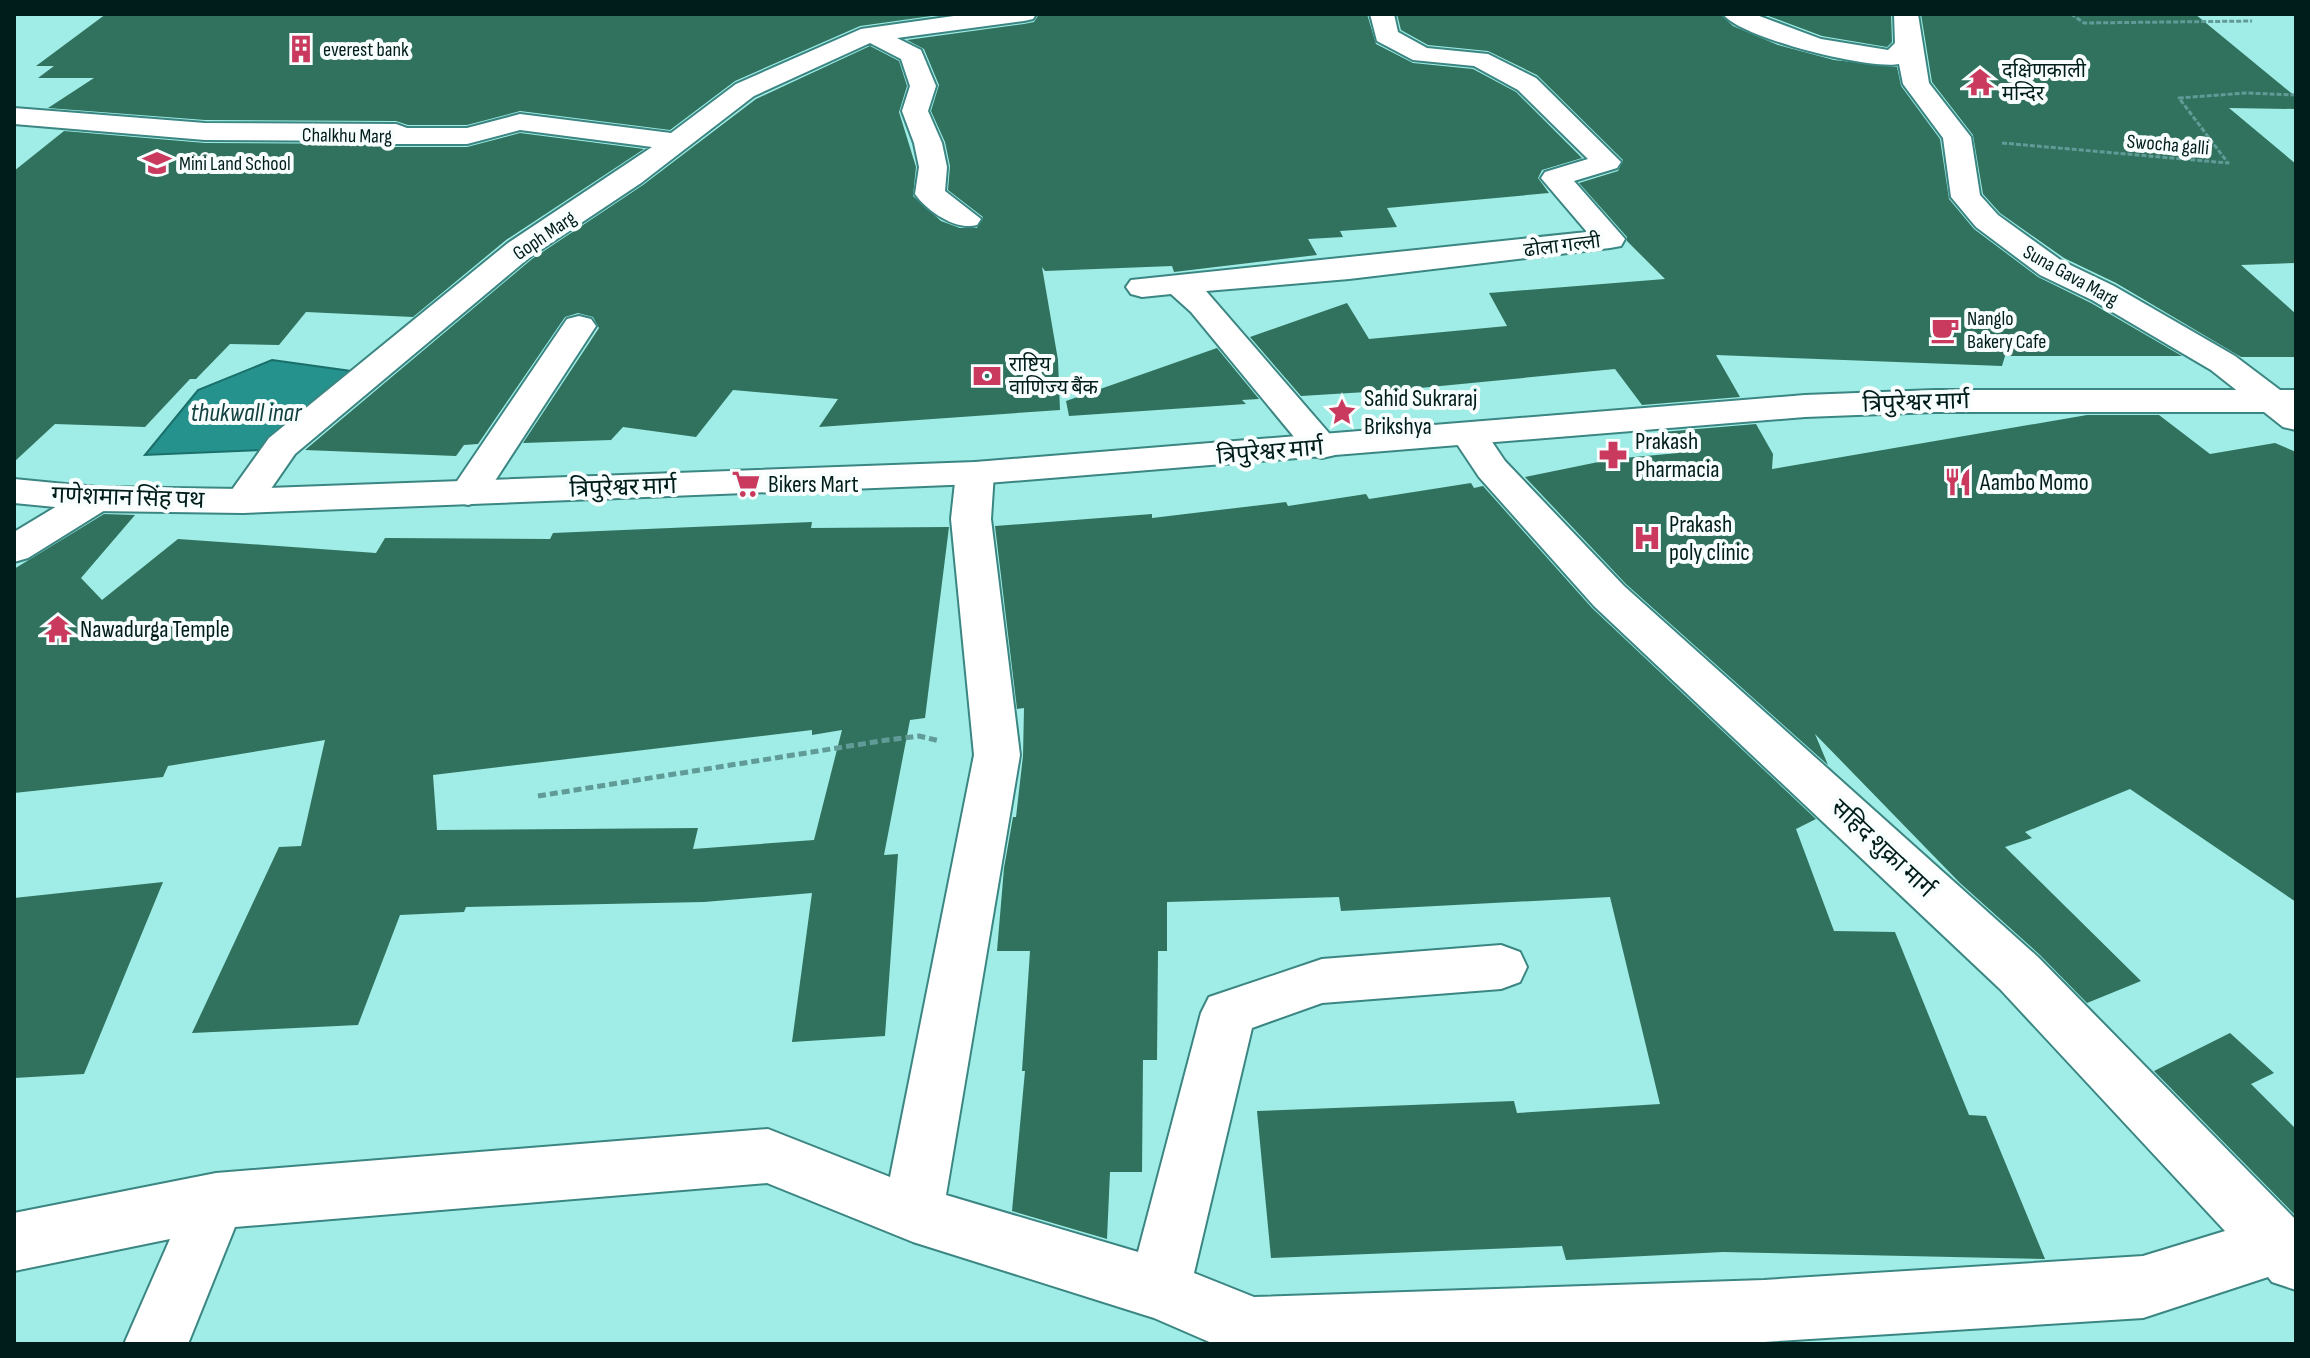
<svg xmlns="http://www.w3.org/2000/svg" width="2310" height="1358" font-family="'Sofia Sans Condensed','Noto Sans Devanagari',sans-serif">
<rect width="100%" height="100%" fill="#a0ece6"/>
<path fill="#25928d" stroke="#1a6f6b" stroke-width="2" d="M272,360L358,372L262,450L145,455L198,390Z"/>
<path fill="#31725e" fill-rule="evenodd" d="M106,14H946L860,26L735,81L670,130L520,111L467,125H408L396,121L205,120L48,108L94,78H38L54,66H36Z
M1039,14H1367L1376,44L1413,63L1473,69L1516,92L1582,158L1542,170L1538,178L1549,193L1387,208L1397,227L1340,231L1343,237L1308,239L1317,255L1174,272L1172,266L1045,271L1042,267L1058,360L1060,410L819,427L838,399L733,390L696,437L623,427L611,440L523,443L599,328L593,317L578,313L565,317L478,444L464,445L456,456L305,450L532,259L643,185L756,99L870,46L899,61L907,86L899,112L916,167L913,196L941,221L960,228H977L983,217L948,190L950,166L945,142L931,111L939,85L924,49L907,40L1024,24L1034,22Z
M1397,14H1720L1733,26L1778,45L1834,60L1897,67L1901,86L1940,139L1949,199L1974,229L2038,277L2091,303L2182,356H2005L2002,366L1716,355L1740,397L1642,405L1615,369L1399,390L1301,396L1250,337L1347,303L1369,339L1507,326L1489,293L1665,279L1627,241V237L1579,183L1618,171L1623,160L1537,75L1488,51L1428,45L1401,30Z
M1763,14H1891L1892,42L1887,47L1822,36Z
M1921,14H2195L2296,97V109L2229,108L2296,164V263L2241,265L2296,314V357H2241L2116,283L2064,258L2000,213L1983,194L1973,135L1932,82Z
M64,131L205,143L381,144L392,147H467L520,133L644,149L506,240L413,317L306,312L279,345L230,344L196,379H190L145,427L55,424L14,462V171Z
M1217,348L1259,399L1242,400L1246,404L1069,416L1066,401Z
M2087,415H2159L2210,454L2275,443L2296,452V902L2130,789L2025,832L2032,838L2005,847L2141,981L2087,1003L2040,955L1960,883L1815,734L1828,765L1626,584L1525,477L1613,459L1678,453L1662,432L1756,424L1773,454L1772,469Z
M1471,483L1474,488L1483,486L1592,608L1816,819L1796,829L1834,931L1895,932L1969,1115L1986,1116L2045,1259L1723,1252L1566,1260L1562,1246L1271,1258L1257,1111L1514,1101L1517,1113L1660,1104L1610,897L1341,911L1339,897L1167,902V951H1158L1157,1060H1143L1142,1172H1110L1107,1239L1012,1211L1025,1071H1022L1030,951H997L1004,868L1013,817H1016L1023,756L1024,708L1017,709L995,526L1152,514V518L1286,502L1288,506L1366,494L1369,499Z
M104,514L135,515L81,578L102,600L178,539L376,553L385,538L550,539L553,533L812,522L811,528L949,527L925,718L910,720L884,855L898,854L885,1036L792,1042L812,893L704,902L466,907L464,912L400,915L358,1025L192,1033L279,847L301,846L325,740L168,766L163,777L14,793V569ZM812,730V735L842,730L814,840L693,849L698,828L437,830L433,775Z
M163,882L84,1074L14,1078V898Z
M2230,1033L2274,1073L2251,1084L2296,1129V1216L2154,1071Z"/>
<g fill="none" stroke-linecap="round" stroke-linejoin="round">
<defs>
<path id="minor" d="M968,14H1036L1033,19L1024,21L897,38L921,50L936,86L928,111L942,143L947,167L945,191L981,219L977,225C956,231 927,211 915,194L919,167L914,143L902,111L910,86L901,59L870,43L754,96L641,183L530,257L295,454L257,509L243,513L229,509L224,501L269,438L508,243L652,147L520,130L467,144H392L381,141L205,140L14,124V108L205,123L396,124L407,128H467L520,114L671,133L736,84L861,29Z
M1370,14H1394L1398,32L1427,48L1488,54L1536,78L1621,162L1617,168L1574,181L1625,239L1621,246L1610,248L1349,279L1206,291L1341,447L1335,455L1322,458L1309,455L1191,312L1171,294L1142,297L1131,294L1126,287L1131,280L1587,232L1541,178L1545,172L1588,159L1518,90L1474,66L1413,60L1377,41Z
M1723,14H1754L1821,39L1888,50L1895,43L1894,14H1918L1929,83L1971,137L1980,195L1998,215L2062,261L2114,286L2235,356L2296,402V430L2283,427L2211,370L2092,300L2040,275L1976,227L1951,197L1943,138L1903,84L1899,64C1870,70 1740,38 1723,14Z
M579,316L591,319L596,326L487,493L482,501L468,505L454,501L449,493L567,319Z
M1469,424L1482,427L1505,461L1624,586L2038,957L2296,1220V1290L2272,1282L2268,1277L2143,1318L1764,1342L1214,1344L1154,1318L913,1242L767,1183L235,1227L188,1344H124L170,1239L14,1271V1213L216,1173L768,1129L890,1177L974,755L951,519L956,473L962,465L975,462L988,465L994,473L991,519L1020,755L946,1195L1138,1252L1201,1013L1209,997L1322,959L1501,945L1520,952L1527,967L1520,982L1501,989L1322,1003L1252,1028L1194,1273L1254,1297L1764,1280L2143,1256L2225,1231L2000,989L1594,606L1479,477L1451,435L1456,427Z
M96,487L110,491L115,499L110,507L28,558L14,562V532L82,491Z"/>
<path id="highway" d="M1935,390H2296V412H1935L1805,417L975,484L243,513L96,511L14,503V479L96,487L243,489L975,462L1805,395Z"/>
</defs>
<use href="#minor" stroke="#3b8682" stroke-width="4"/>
<use href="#highway" stroke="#3b8682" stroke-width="4"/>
<path stroke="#619b97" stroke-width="3" stroke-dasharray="5 2" stroke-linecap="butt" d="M2071,14L2084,23L2252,21
M2002,143L2228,163L2179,98L2246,93L2296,95"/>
<path stroke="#619b97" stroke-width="5" stroke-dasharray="8 4" stroke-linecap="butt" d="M538,796L887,740L919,736L940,741"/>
<use href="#minor" fill="#fff" fill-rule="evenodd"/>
<use href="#highway" fill="#fff" fill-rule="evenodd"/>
</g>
<defs>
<symbol id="building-bare" viewBox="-9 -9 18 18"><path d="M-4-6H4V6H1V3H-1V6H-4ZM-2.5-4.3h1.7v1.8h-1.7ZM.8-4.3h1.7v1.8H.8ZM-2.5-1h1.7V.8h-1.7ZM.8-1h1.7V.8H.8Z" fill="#c93a5e" stroke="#f7fefd" stroke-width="2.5" paint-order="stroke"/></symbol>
<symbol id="temple-bare" viewBox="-9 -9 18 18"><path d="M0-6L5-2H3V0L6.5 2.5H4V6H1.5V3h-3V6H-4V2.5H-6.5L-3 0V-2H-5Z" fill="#c93a5e" stroke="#f7fefd" stroke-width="2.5" paint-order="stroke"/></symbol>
<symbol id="school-bare" viewBox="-9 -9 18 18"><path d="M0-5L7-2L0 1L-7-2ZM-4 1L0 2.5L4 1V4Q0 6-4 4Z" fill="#c93a5e" stroke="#f7fefd" stroke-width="2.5" paint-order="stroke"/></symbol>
<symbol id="cafe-bare" viewBox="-9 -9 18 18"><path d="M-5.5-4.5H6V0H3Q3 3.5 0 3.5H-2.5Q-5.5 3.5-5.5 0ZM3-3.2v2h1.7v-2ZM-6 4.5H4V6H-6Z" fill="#c93a5e" stroke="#f7fefd" stroke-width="2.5" paint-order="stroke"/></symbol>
<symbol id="bank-bare" viewBox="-9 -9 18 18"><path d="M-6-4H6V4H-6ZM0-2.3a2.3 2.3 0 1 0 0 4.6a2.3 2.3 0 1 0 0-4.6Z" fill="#c93a5e" stroke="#f7fefd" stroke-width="2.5" paint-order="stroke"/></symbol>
<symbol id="sight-bare" viewBox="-9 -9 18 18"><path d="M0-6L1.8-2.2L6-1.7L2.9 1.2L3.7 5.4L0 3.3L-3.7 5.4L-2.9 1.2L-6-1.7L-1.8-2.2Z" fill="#c93a5e" stroke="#f7fefd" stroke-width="2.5" paint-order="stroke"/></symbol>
<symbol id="pharmacy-bare" viewBox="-9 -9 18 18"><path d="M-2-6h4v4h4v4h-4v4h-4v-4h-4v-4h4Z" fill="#c93a5e" stroke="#f7fefd" stroke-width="2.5" paint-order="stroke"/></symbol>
<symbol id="restaurant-bare" viewBox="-9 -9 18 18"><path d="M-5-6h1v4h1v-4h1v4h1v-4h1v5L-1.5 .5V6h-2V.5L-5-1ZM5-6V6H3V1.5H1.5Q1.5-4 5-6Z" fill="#c93a5e" stroke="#f7fefd" stroke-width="2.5" paint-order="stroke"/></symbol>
<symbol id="supermarket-bare" viewBox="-9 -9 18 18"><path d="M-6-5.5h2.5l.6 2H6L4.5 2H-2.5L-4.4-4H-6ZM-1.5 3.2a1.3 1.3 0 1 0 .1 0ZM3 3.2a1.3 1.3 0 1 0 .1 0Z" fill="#c93a5e" stroke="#f7fefd" stroke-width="2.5" paint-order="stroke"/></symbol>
<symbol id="hospital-bare" viewBox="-9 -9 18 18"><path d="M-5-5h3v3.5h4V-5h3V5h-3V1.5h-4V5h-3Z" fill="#c93a5e" stroke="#f7fefd" stroke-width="2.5" paint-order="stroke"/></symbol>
</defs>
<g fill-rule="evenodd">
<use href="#building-bare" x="281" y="29" width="40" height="40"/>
<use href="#temple-bare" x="1960" y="62" width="40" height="40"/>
<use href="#school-bare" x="137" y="143" width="40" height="40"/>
<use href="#cafe-bare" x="1925" y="310" width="40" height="40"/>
<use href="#bank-bare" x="967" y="356" width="40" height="40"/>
<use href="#sight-bare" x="1322" y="392" width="40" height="40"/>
<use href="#pharmacy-bare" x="1593" y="435" width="40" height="40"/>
<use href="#restaurant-bare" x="1938" y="462" width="40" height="40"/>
<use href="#supermarket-bare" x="726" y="464" width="40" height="40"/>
<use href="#hospital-bare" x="1627" y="518" width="40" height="40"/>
<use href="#temple-bare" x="38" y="609" width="40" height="40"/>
</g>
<g text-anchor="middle" stroke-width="8" stroke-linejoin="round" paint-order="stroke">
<g font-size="20" fill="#001d1b" stroke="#f7fefd" text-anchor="start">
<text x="323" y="56">everest bank</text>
<text x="2002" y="77">दक्षिणकाली<tspan x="2002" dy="23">मन्दिर</tspan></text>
<text x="179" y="170">Mini Land School</text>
<text x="1967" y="325">Nanglo<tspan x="1967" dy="23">Bakery Cafe</tspan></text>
<text x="1009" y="371">राष्ट्रिय<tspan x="1009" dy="23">वाणिज्य बैंक</tspan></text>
</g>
<g font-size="20" fill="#001d1b" stroke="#f7fefd">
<text transform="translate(347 135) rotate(1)" y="7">Chalkhu Marg</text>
<text transform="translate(2168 144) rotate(5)" y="7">Swocha galli</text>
<text transform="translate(544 235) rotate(-34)" y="7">Goph Marg</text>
<text transform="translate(1562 245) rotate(-7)" y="7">ढोला गल्ली</text>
<text transform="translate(2071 275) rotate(29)" y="7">Suna Gava Marg</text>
</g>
<g font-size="24" fill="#001d1b" stroke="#f7fefd" text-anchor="start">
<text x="1364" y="406">Sahid Sukraraj<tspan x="1364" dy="28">Brikshya</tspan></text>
<text x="1635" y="449">Prakash<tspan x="1635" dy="28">Pharmacia</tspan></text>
<text x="1980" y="490">Aambo Momo</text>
<text x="768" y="492">Bikers Mart</text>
<text x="1669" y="532">Prakash<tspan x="1669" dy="28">poly clinic</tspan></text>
<text x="80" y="637">Nawadurga Temple</text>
</g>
<g font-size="24" fill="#001d1b" stroke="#f7fefd">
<text transform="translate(1916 402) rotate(-2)" y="8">त्रिपुरेश्वर मार्ग</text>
<text transform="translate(1270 451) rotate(-5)" y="8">त्रिपुरेश्वर मार्ग</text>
<text transform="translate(623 487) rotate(-2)" y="8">त्रिपुरेश्वर मार्ग</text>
<text transform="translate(128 497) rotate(2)" y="8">गणेशमान सिंह पथ</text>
<text transform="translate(1883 848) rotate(43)" y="8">सहिद शुक्रा मार्ग</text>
</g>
<g font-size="26" font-style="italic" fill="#13413f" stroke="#f7fefd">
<text x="246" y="421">thukwall inar</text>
</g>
</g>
<rect width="2310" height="1358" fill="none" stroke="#001d1b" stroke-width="32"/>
</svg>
